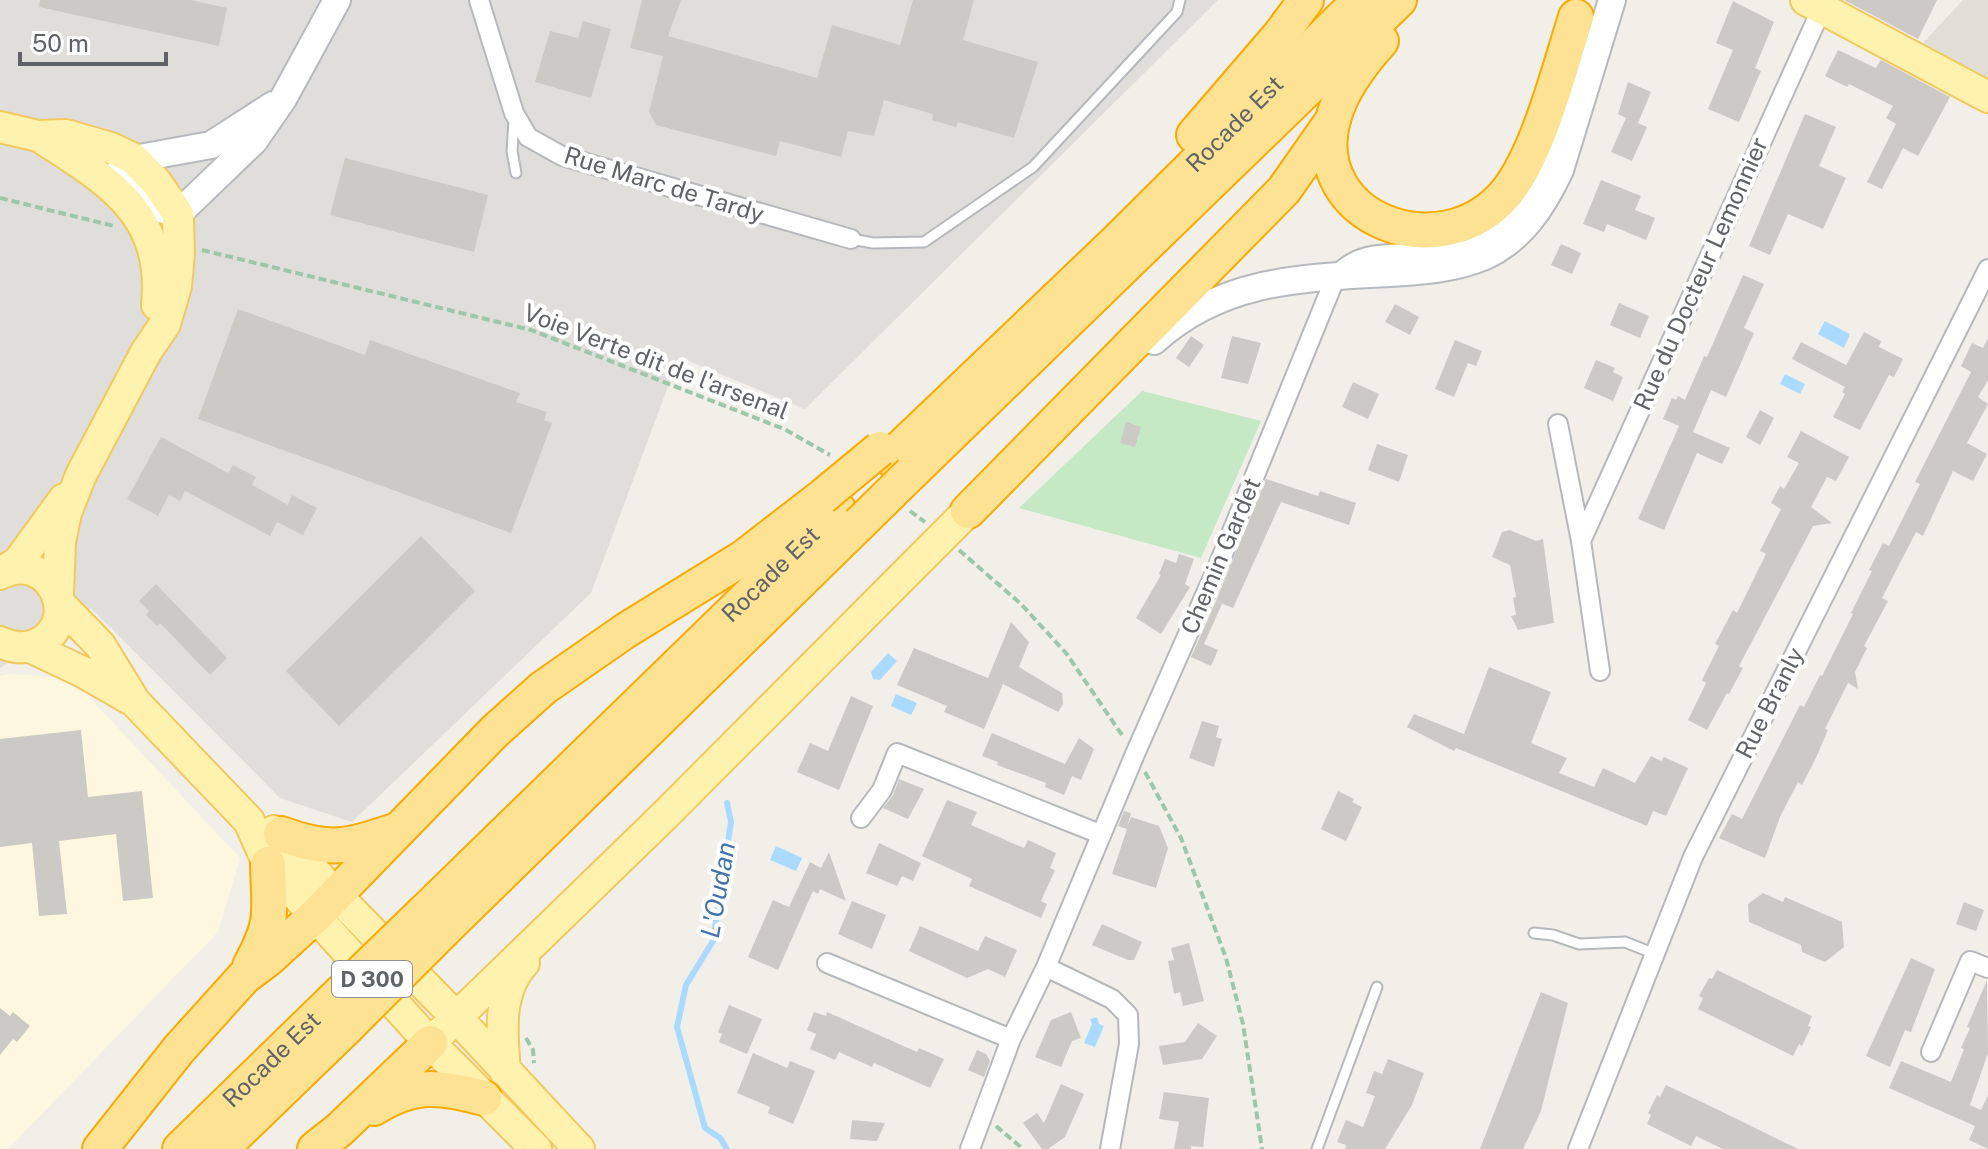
<svg xmlns="http://www.w3.org/2000/svg" width="1988" height="1149" font-family="'Public Sans',sans-serif">
<rect width="100%" height="100%" fill="#f1efe8"/>
<path fill="#fef7e0" d="M9,674L56,677L87,695L240,858L218,932L8,1149H0V676Z"/>
<path fill="#e0deda" d="M0,0H1218L805,409L679,357L591,593L352,822L280,798L91,608L0,668Z"/>
<path fill="#e1ded6" d="M1963,0H1988V78L1923,43Z"/>
<path fill="#c5e8c5" d="M1142,391L1261,421L1201,558L1019,508Z"/>
<path fill="#aadaff" d="M1825,321L1850,334L1844,348L1818,334Z
M1785,374L1805,384L1800,394L1780,384Z
M888,653L897,661L880,680L873,679L871,672Z
M896,694L917,703L911,715L891,706Z
M776,846L802,858L796,871L770,860Z
M1097,1017L1099,1024L1104,1026L1095,1047L1084,1043L1092,1024L1090,1019Z"/>
<g fill="none" stroke-linecap="round" stroke-linejoin="round">
<path stroke="#aadaff" stroke-width="6" d="M727,803L731,822L713,941L686,985L677,1027L705,1128L720,1138L727,1149"/>
</g>
<path fill="#cccac5" d="M40,0H191L227,8L219,46L39,7Z
M642,0H681L668,36L817,78L832,25L900,45L913,0H974L963,40L1038,62L1014,138L958,122L956,127L932,120L933,114L884,100L874,136L848,131L841,157L780,141L776,156L656,125L649,112L663,56L630,48Z
M1844,0H1937L1918,39Z
M1733,1L1774,22L1755,68L1761,71L1739,122L1708,109L1733,50L1716,43Z
M583,21L611,29L591,98L535,82L550,31L578,38Z
M1838,50L1876,68L1881,60L1950,97L1918,156L1903,148L1882,189L1867,182L1896,124L1886,118L1893,106L1849,84L1847,87L1825,76Z
M1628,82L1651,92L1638,123L1633,121L1647,127L1632,161L1611,152L1626,118L1618,114Z
M1805,114L1836,127L1819,166L1846,178L1823,229L1788,214L1770,255L1749,246Z
M345,158L488,195L474,252L330,215Z
M1601,180L1641,196L1635,210L1655,218L1646,240L1607,224L1604,232L1583,224Z
M1561,244L1581,253L1572,274L1551,265Z
M1743,275L1764,284L1744,328L1754,333L1726,397L1711,390L1693,432L1730,448L1722,464L1697,453L1664,530L1638,519L1679,426L1663,419L1672,398L1676,400L1678,396L1685,400L1704,356L1707,357Z
M1619,303L1649,316L1640,338L1610,325Z
M1395,304L1419,317L1410,335L1385,322Z
M238,309L365,355L370,340L520,393L516,402L547,412L544,420L552,423L511,533L198,419Z
M1864,332L1881,341L1879,347L1903,359L1894,377L1889,375L1860,430L1833,417L1845,394L1842,392L1845,387L1792,359L1801,342L1846,365Z
M1191,336L1204,345L1189,367L1176,358Z
M1232,336L1261,343L1248,384L1221,378Z
M1988,338V380L1978,397L1988,404L1967,443L1987,454L1973,481L1953,471L1923,536L1916,532L1882,598L1888,601L1864,646L1867,648L1855,672L1858,689L1848,683L1825,729L1828,730L1815,760L1802,785L1798,782L1780,817L1765,858L1719,838L1732,814L1742,819L1800,705L1804,707L1820,675L1822,676L1853,614L1851,613L1872,571L1869,570L1883,543L1889,546L1920,484L1915,482L1971,372L1961,366L1972,343L1983,348Z
M1455,340L1482,351L1476,366L1468,363L1454,397L1435,389Z
M1596,360L1615,368L1613,372L1623,377L1613,401L1584,388Z
M1353,382L1379,394L1368,419L1342,407Z
M1760,410L1774,418L1760,445L1746,437Z
M1126,422L1141,427L1135,447L1120,443Z
M1801,431L1849,457L1836,481L1827,477L1811,507L1832,523L1813,526L1739,666L1743,668L1729,694L1727,693L1707,730L1688,720L1706,683L1702,680L1719,646L1715,644L1733,610L1737,613L1766,554L1760,551L1781,509L1771,503L1780,486L1784,489L1799,463L1787,457Z
M161,437L228,473L233,465L256,477L252,485L288,505L292,495L317,508L303,535L277,522L270,536L185,491L180,501L169,495L158,516L127,499Z
M1377,444L1408,455L1399,482L1368,470Z
M1266,479L1318,496L1320,491L1356,503L1349,525L1281,502L1233,608L1216,601Z
M1510,530L1536,541L1543,539L1554,623L1518,630L1511,616L1516,615L1513,598L1516,597L1510,565L1492,557L1502,532Z
M421,536L475,591L339,726L286,671Z
M1179,554L1194,559L1185,584L1190,587L1161,634L1136,618L1161,575L1159,574L1165,559L1176,563Z
M156,584L227,658L210,675L160,623L157,626L146,615L149,611L139,601Z
M1216,601L1222,604L1204,644L1218,650L1211,666L1191,657Z
M1011,622L1029,642L1019,667L1062,693L1063,704L1058,712L1003,684L984,729L944,712L947,706L897,685L914,648L988,678Z
M1489,667L1551,692L1531,743L1567,758L1559,773L1594,787L1603,768L1635,783L1651,756L1661,761L1664,757L1688,768L1666,816L1653,811L1647,826L1456,748L1454,751L1407,727L1414,714L1464,734Z
M851,696L873,706L839,790L797,772L810,743L828,751Z
M1202,721L1219,726L1216,737L1222,739L1214,767L1189,758Z
M81,730L88,797L142,791L153,898L123,901L116,834L59,841L67,914L39,916L32,843L0,847V739Z
M992,733L1065,764L1079,738L1094,749L1081,780L1072,776L1064,795L1045,787L1046,783L997,765L998,762L982,756Z
M899,779L924,789L908,819L883,808L893,795Z
M1338,791L1354,799L1352,802L1362,807L1346,841L1321,829Z
M947,800L977,812L971,825L1024,848L1028,840L1056,853L1050,868L1055,870L1041,901L1047,904L1041,918L969,886L972,879L922,856Z
M1124,811L1131,813L1127,827L1131,817L1159,826L1168,848L1156,888L1112,874L1127,829L1118,826Z
M879,843L921,863L913,881L902,876L897,886L866,873Z
M829,852L846,901L820,889L818,894L813,891L778,970L748,957L773,900L789,907L810,862L821,868Z
M1763,893L1783,902L1785,897L1842,922L1844,947L1825,962L1802,952L1801,945L1749,922L1748,904Z
M852,901L886,915L872,949L838,934Z
M1964,902L1984,910L1976,931L1956,924Z
M1102,924L1142,942L1134,960H1128L1092,945Z
M920,926L978,951L985,936L1017,950L1005,977L988,969L967,978L909,951Z
M1189,943L1204,1001L1183,1006L1180,992L1174,994L1168,961L1174,960L1171,948Z
M1911,958L1935,969L1911,1032L1905,1030L1890,1067L1866,1056Z
M1717,970L1812,1016L1808,1026L1811,1027L1802,1046L1799,1044L1793,1056L1698,1009L1703,998L1699,996L1709,978L1712,979Z
M1987,980L1988,1053L1970,1105L1981,1110L1988,1095V1149L1969,1140L1975,1126L1889,1088L1901,1061L1951,1082L1964,1049L1961,1048L1970,1028L1967,1027Z
M1541,992L1568,1003L1541,1111L1523,1149H1480Z
M729,1005L762,1019L747,1054L719,1042L722,1034L718,1032Z
M0,1008L10,1016L13,1012L30,1026L17,1042L13,1039L0,1055Z
M814,1012L826,1016L827,1012L917,1052L919,1048L944,1059L930,1088L874,1063L872,1067L839,1052L835,1060L810,1049L816,1034L807,1030Z
M1071,1012L1081,1038L1072,1041L1061,1067L1035,1057L1051,1020Z
M1198,1023L1217,1036L1202,1059L1163,1065L1159,1046L1185,1042Z
M977,1050L986,1054L990,1061L984,1077L968,1070Z
M753,1053L787,1068L790,1061L815,1071L793,1124L768,1113L770,1107L737,1093Z
M1388,1059L1424,1073L1412,1105L1385,1149H1345L1346,1145L1337,1142L1346,1120L1363,1127L1375,1096L1366,1093L1374,1071L1382,1074Z
M1061,1084L1084,1094L1065,1137L1048,1149H1042L1023,1123L1037,1113L1044,1123Z
M1666,1085L1735,1118L1798,1149H1723L1696,1136L1691,1146L1647,1124L1651,1115L1648,1113L1657,1095L1660,1097Z
M1164,1092L1209,1098L1203,1147L1191,1146V1149H1174L1179,1122L1159,1119Z
M852,1120L885,1123L877,1141L850,1139Z"/>
<g fill="none" stroke-linecap="round" stroke-linejoin="round">
<defs>
<path id="lane" d="M514,120L512,151L516,173
M851,239L873,243L924,242L1033,167L1177,12L1180,0
M1534,933L1553,935L1579,944L1625,942L1655,954
M1317,1149L1377,987"/>
<path id="street" d="M479,0L514,113L528,137L562,156L851,239
M1558,424L1581,541L1600,671
M1581,541L1822,8
M861,818L882,790L897,753L1100,834
M827,963L1011,1039
M1046,967L1112,999L1128,1015L1129,1044L1110,1149
M1931,1052L1970,961L1988,968
M970,1149L1011,1039L1046,967L1135,754L1218,566L1336,276C1357,253 1380,254 1409,253C1475,251 1519,230 1546,167C1555,147 1560,124 1566,102
M1578,1149L1693,857L1988,269"/>
<path id="secondary" d="M134,159L211,145L273,105
M117,174L151,206L178,214L254,141L283,99L337,0
M1154,341C1222,279 1302,278 1389,273C1421,271 1455,269 1485,256C1522,239 1543,206 1560,170L1612,0"/>
<path id="primary" d="M1806,0L1988,97
M0,127L38,136L66,135L111,148L134,159L157,183L178,214L179,254L176,286L165,324L146,352L81,475L66,513L60,542L58,594
M40,137C108,181 166,213 157,305
M4,571L18,562L64,499
M0,574C49,548 85,621 37,644C25,649 12,648 0,642
M59,603L100,645L135,702L249,821L268,864L430,1043L536,1149
M30,647L85,673L130,699
M274,831L281,834L336,895L456,1017L579,1149
M430,1043L664,816L968,511
M505,1071C502,1035 497,992 524,963"/>
<g id="highway">
<path d="M1381,41C1362,62 1341,90 1333,119C1306,219 1442,271 1507,192C1539,152 1560,67 1576,17"/>
<path d="M1194,135L1280,35L1306,0"/>
<path id="s1" d="M890,458L1115,243L1360,0"/>
<path d="M911,473L1399,0"/>
<path d="M968,511L1284,190L1333,120"/>
<path d="M281,834C330,852 346,847 395,831"/>
<path id="s2" d="M424,912L838,509"/>
<path d="M444,930L859,524"/>
<path d="M250,966C275,920 269,914 268,864"/>
<path d="M374,1108C414,1083 439,1086 484,1098"/>
<path d="M100,1149L179,1049L244,977L268,959L315,916L494,732L543,688L625,631L743,558L822,497"/>
<path id="s3" d="M180,1149L329,1004"/>
<path d="M221,1149L346,1028"/>
<path d="M315,1149L339,1130L430,1043"/>
</g>
</defs>
<use href="#lane" stroke="#b5b8bc" stroke-width="13"/>
<use href="#street" stroke="#b5b8bc" stroke-width="22"/>
<use href="#secondary" stroke="#b6babf" stroke-width="30"/>
<use href="#primary" stroke="#f2c960" stroke-width="34"/>
<use href="#highway" stroke="#f9ab00" stroke-width="38"/>
<path stroke="#9cc7a9" stroke-width="4" stroke-dasharray="8 4" stroke-linecap="butt" d="M0,198L114,226
M202,250L531,330L784,429L830,455
M910,511L925,522
M959,550L1021,604L1066,653L1124,738
M1145,772L1181,838L1226,958L1243,1024L1262,1149
M526,1038L533,1050L534,1063
M996,1126L1023,1149"/>
<use href="#lane" stroke="#fff" stroke-width="9"/>
<use href="#street" stroke="#fff" stroke-width="18"/>
<use href="#secondary" stroke="#fff" stroke-width="26"/>
<use href="#primary" stroke="#fff2af" stroke-width="30"/>
<use href="#highway" stroke="#fde293" stroke-width="34"/>
<defs>
<path id="highway-bridge" d="M822,497L880,449
M859,524L911,473
M329,1004L424,912
M346,1028L444,930"/>
</defs>
<use href="#highway-bridge" stroke="#f9ab00" stroke-width="38" stroke-linecap="butt"/>
<use href="#highway-bridge" stroke="#fde293" stroke-width="34"/>
</g>
<g text-anchor="middle" stroke-width="8" stroke-linejoin="round" paint-order="stroke">
<rect fill="#fff" stroke="#8f9295" stroke-width="2" x="332" y="961" width="80" height="36" rx="6"/>
<g font-size="22" font-weight="bold" fill="#5f6368">
<text x="372" y="987">D 300</text>
</g>
<g font-size="24" fill="#5f6368" stroke="#fff">
<text dy="8" stroke="none"><textPath href="#s1" startOffset="480">Rocade Est</textPath></text>
<text transform="translate(664 185) rotate(17)" y="8">Rue Marc de Tardy</text>
<text transform="translate(1701 274) rotate(-66)" y="8">Rue du Docteur Lemonnier</text>
<text transform="translate(656 362) rotate(21)" y="8">Voie Verte dit de l'arsenal</text>
<text transform="translate(1221 556) rotate(-67)" y="8">Chemin Gardet</text>
<text dy="8" stroke="none"><textPath href="#s2" startOffset="484">Rocade Est</textPath></text>
<text transform="translate(1770 703) rotate(-63)" y="8">Rue Branly</text>
<text dy="8" stroke="none"><textPath href="#s3" startOffset="128">Rocade Est</textPath></text>
</g>
<g font-size="26" font-style="italic" fill="#4174aa" stroke="#fff">
<text transform="translate(718 890) rotate(-80)" y="9">L'Oudan</text>
</g>
</g>
<path d="M20 52v12h146v-12" fill="none" stroke="#5f6368" stroke-width="4"/>
<text x="32" y="52" font-size="24" fill="#5f6368" stroke="#ffffff" stroke-width="6" paint-order="stroke">50 m</text>
</svg>
